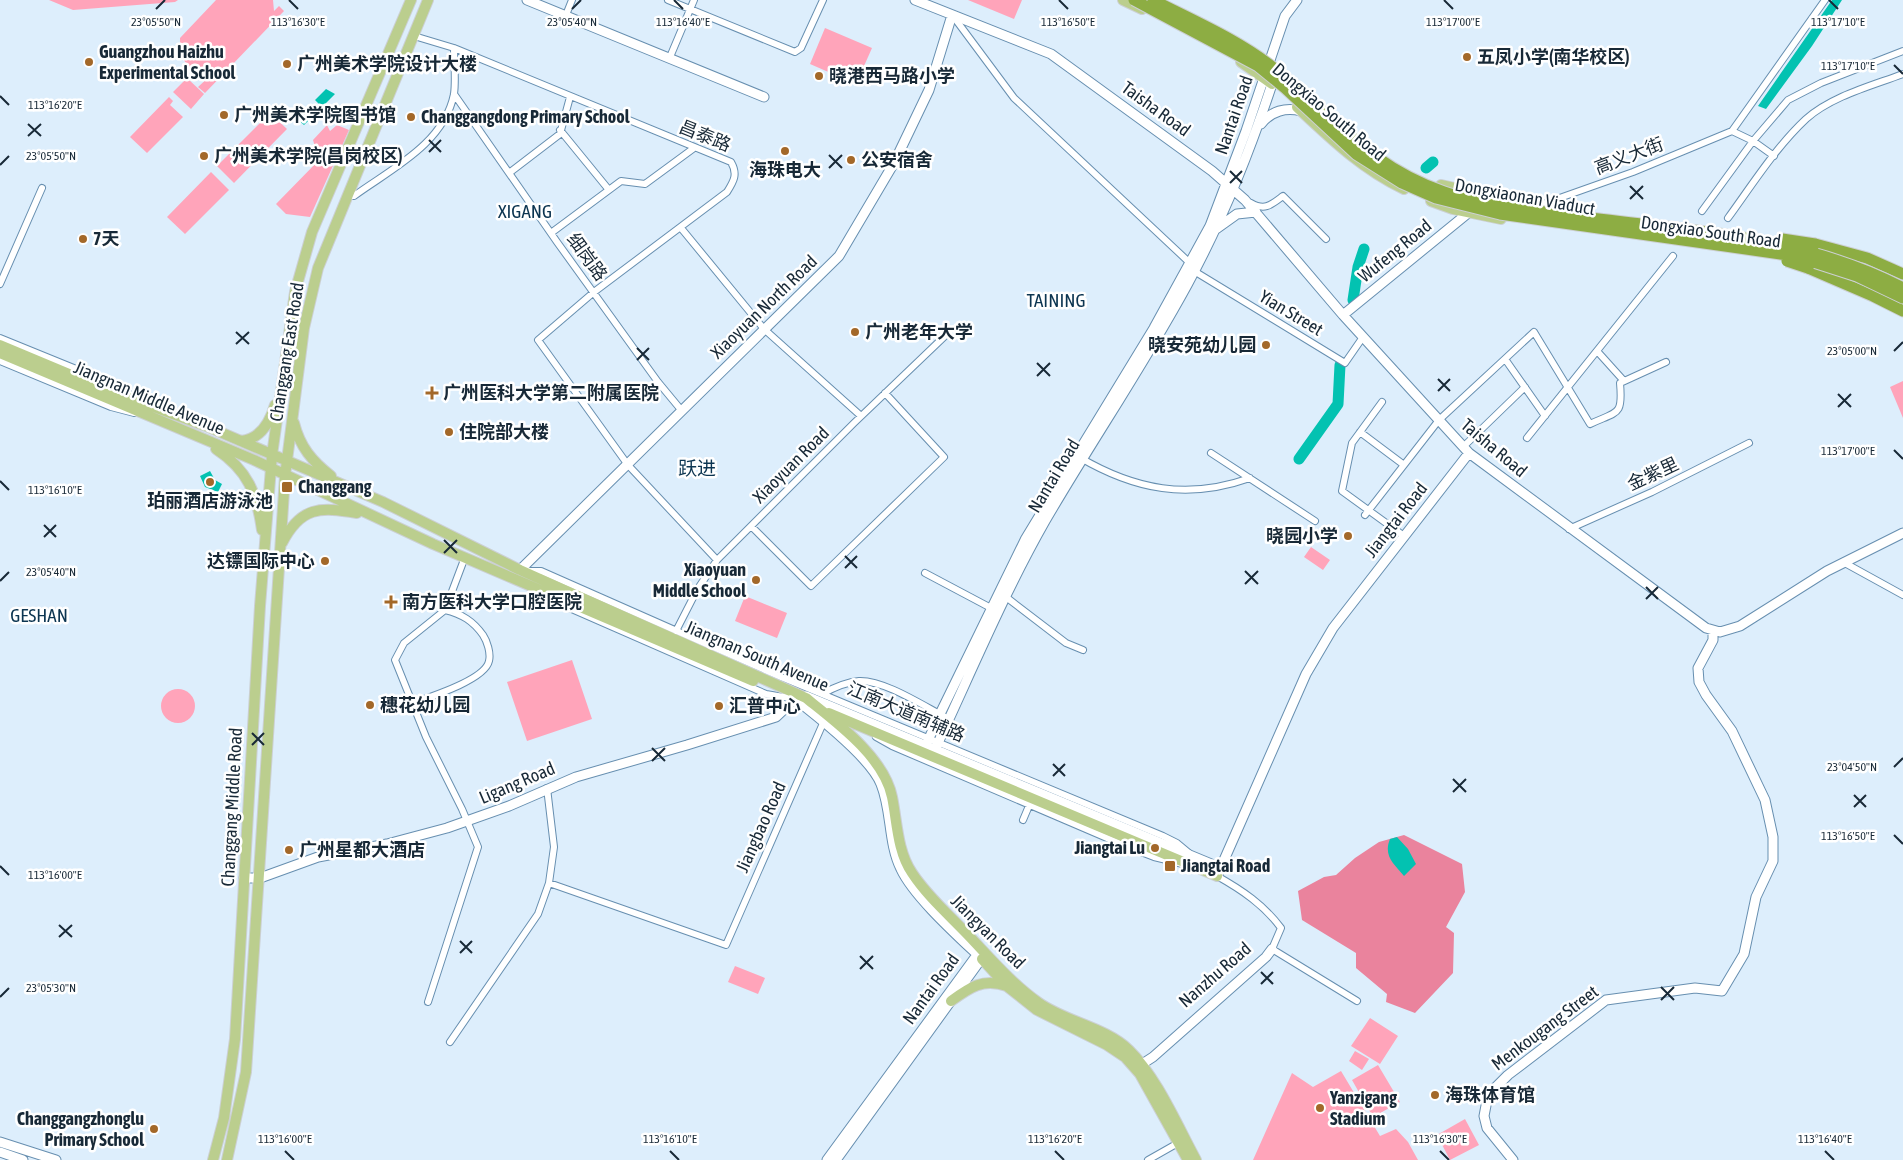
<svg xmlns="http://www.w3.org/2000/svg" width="1903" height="1160" font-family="'Asap Condensed','Noto Sans SC',sans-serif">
<rect width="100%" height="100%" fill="#ddeefc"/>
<path fill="#ffa4ba" d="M49,0H178L175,2L73,10Z
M216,0H273L274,11L279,6L284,11L205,93L198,87L210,76C187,69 180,62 180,38Z
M968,0H1022L1014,19Z
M825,28L872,48L856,84L810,64Z
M187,78L204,94L191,109L173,92Z
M169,97L173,101L170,105L183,117L147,153L130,137Z
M270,113L287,129L234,183L217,166Z
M327,125L330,131L337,125L349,130L310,217L286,214L276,204L319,160L313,140Z
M211,172L229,190L185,234L167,217Z
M1903,381V418L1890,387Z
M1311,547L1330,560L1323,570L1304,557Z
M745,596L787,613L777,638L735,621Z
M572,660L592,719L527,741L507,682Z
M161 706a17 17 0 1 1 34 0a17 17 0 1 1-34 0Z
M735,966L765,978L758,994L728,982Z
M1370,1018L1398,1036L1380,1064L1351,1046Z
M1355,1051L1369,1059L1362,1070L1349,1061Z
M1378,1065L1400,1102L1373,1117L1352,1080Z
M1341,1071L1380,1136L1396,1129L1408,1142L1418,1160H1253L1292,1073L1313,1087Z
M1465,1119L1479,1145L1450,1160L1437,1135Z"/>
<path fill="#ea839d" d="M1404,835L1462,864L1465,892L1446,927L1454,933L1453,973L1415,1013L1386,1002L1387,994L1356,968V953L1302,920L1298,891L1324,877L1336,875L1355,858L1379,842Z"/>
<path fill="#03c2b1" d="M1832,0H1842L1812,46L1766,109L1758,106Z
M326,89L335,94L322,107L315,100Z
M309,105L317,112L304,125L296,118Z
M210,471L215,480L222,484L218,492L205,487L200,476Z
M1397,837L1408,849L1416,864L1404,876C1394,864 1383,856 1390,839Z"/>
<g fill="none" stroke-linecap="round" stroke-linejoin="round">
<path stroke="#03c2b1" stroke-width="11" d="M1426,168L1433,162
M1353,300L1358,267L1364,249
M1299,459L1338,404L1340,365"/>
<defs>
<path id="street" d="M668,0L795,52L801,48L823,0
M566,15L572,0
M953,16L1014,98L1191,264
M414,36L454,48L731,162C738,174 734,181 727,192L594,292L538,340L628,465L717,560
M670,57L694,0
M454,94L557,242L658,382L682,411
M560,130L609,190
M1732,131L1825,0
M1732,131L1753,141L1774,156
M509,173L560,134L570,97
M347,195L354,196C391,169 444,144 454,94C456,80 454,63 454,48
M1251,203C1265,211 1271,205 1283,196L1326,239
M1537,206L1633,172L1732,131
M1702,211L1753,141L1788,100L1821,83L1903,51
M1728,218C1752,185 1776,147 1806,119C1832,96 1871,86 1903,74
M681,228L764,329L861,416
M551,233L621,181L645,184L694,148
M1194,271L1345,363L1363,337
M0,284L42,188
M0,338L113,384L135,397
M1597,351L1624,381
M1505,359L1545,416
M0,361L111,407L134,413
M1382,402L1352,443L1342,491L1404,536
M1360,432L1404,465
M1527,438L1673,256
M1463,447L1525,387
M1211,453L1315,521
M1079,457C1135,490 1188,500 1250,478
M1365,515L1439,420L1534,332L1590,424C1618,411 1623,416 1620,383L1666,362
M751,526L811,586L944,457L885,393
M1569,529L1652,492L1749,443
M1843,562L1903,595
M526,571H541L781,677L1163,836L1177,843L1189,853
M925,573L991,608
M542,596L766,694L795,699
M1006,597L1066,643L1083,650
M676,631L697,590L717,560L854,423L947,334
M822,694C833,688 846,682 859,681C885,680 925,707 949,719
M412,703C430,697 485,680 489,661C491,653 487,641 483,635C473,621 462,614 445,610L465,557
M876,737L892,746L1128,847L1154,857L1183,864
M1023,820L1031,801
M1217,876C1242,890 1264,905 1281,928L1272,949L1357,1001
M549,883L726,945L824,721
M428,1002L478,847L462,809L426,737L395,660L404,643L445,610
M450,1042L538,914L549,883L554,847L547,788
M1148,1160L1178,1143"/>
<path id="secondary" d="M527,0L764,97
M915,0L1051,54L1212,171L1245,200L1343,315L1469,453L1706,628L1720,632L1740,626L1827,571L1903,533
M1272,78V84C1249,154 1222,221 1187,285C1143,366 1091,442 1045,521C1004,593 972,670 937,745L928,754L926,745L940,714L1026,538L1154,328L1210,226L1246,131L1285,16L1297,0
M1261,124C1271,111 1286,107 1301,111
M1216,229L1237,214L1256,212
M1343,315L1473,209
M520,570L839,256L894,163L929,90L952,15
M806,696L1221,868
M1217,876L1306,674L1333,628L1469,453
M244,878H260L318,857L387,844L447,828L509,806L576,777L687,745L776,717L795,699C817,716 871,759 881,784C892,811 888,843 901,869C914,897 959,937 982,959
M1136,1068L1153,1057L1266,957L1272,949
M0,1142L56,1160
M0,1152L23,1160
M827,1160L977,955L982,953
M836,1160L984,955
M1513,1160L1487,1128L1484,1116L1488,1095L1508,1075L1606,1000L1695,988L1722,991L1744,954L1756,897L1773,861V837L1765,800L1732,731L1706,695L1699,682L1698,668L1713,640V631"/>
<path id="primary" d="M1123,0L1142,9
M1241,62L1272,84
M1297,107C1330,138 1362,169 1404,189
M1441,185L1532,205
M1431,201L1453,209L1501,219
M0,345L110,391L206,426L383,502L520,570L806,698C836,722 884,757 892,797C897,821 897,851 912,873C927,896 949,915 968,935C990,958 1012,984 1039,1003C1066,1022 1105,1027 1129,1050C1156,1076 1178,1127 1196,1160
M0,353L254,460L433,544L753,681
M294,423C300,447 312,461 331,476
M241,441C261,439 270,422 275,405
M216,449C248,470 257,494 262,530
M282,543C301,506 320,507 357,513
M829,713L1217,876
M982,959L1008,987L1037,1010L1107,1045L1125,1057L1140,1074L1188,1160
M951,1001C970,987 983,978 1007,986
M213,1160L224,1118L235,1039L260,606L272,455L295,292L312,232L411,0
M227,1160L246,1072L285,476L304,328L318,268L428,0"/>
<path id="highway" d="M1815,244L1867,258L1903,274
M1808,268L1873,296L1903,311"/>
</defs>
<use href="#street" stroke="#678fb0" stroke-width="8"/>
<use href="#secondary" stroke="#678fb0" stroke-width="11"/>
<use href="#primary" stroke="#ccd0d3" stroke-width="12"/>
<use href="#highway" stroke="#ccd0d3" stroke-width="13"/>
<use href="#street" stroke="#fff" stroke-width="6"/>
<use href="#secondary" stroke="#fff" stroke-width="9"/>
<use href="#primary" stroke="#bbce8e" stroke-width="10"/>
<use href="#highway" stroke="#8dad43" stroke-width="11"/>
<defs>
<path id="highway-bridge" d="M1134,0L1258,66L1285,88L1356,154L1402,183L1436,198L1500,214L1795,256L1857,276L1903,298
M1153,0C1194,21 1239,40 1275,69C1336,117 1366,165 1444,192C1483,206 1525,209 1566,215C1679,230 1800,234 1903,288
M1782,239L1815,244
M1787,261L1808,268"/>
</defs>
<use href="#highway-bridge" stroke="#ccd0d3" stroke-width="13" stroke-linecap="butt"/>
<use href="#highway-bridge" stroke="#8dad43" stroke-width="11"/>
</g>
<path fill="none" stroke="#182937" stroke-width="2" d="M289,0L298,9M674,0L683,9M1059,0L1068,9M1444,0L1453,9M1829,0L1838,9M156,9L165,0M572,9L581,0M1894,65L1903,74M0,96L9,105M28,124L41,136M28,136L41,124M429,140L441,152M429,152L441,140M829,155L842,168M0,165L9,156M829,168L842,155M1230,171L1242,183M1230,183L1242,171M1630,186L1643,199M1630,199L1643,186M236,332L249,344M236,344L249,332M637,348L649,360M1894,351L1903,342M637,360L649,348M1037,363L1050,376M1037,376L1050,363M1438,379L1450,391M1438,391L1450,379M1838,394L1851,407M1838,407L1851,394M1894,450L1903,459M0,481L9,490M44,525L56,537M44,537L56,525M444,540L457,553M444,553L457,540M845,556L857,568M845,568L857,556M1245,571L1258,584M0,581L9,572M1245,584L1258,571M1646,587L1658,599M1646,599L1658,587M252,733L264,745M252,745L264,733M652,748L665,761M652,761L665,748M1053,764L1065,776M1894,767L1903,758M1053,776L1065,764M1453,779L1466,792M1453,792L1466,779M1854,795L1866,807M1854,807L1866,795M1894,835L1903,844M0,866L9,875M59,925L72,937M59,937L72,925M460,941L472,953M460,953L472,941M860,956L873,969M860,969L873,956M1261,972L1273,984M1261,984L1273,972M1661,987L1674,1000M0,997L9,988M1661,1000L1674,987M285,1151L294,1160M670,1151L679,1160M1055,1151L1064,1160M1440,1151L1449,1160M1825,1151L1834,1160"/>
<g fill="#a36829" stroke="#fff" stroke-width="2">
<circle cx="1467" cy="57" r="5"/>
<circle cx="89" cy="62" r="5"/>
<circle cx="287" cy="64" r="5"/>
<circle cx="819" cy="76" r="5"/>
<circle cx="224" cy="115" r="5"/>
<circle cx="411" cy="117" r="5"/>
<circle cx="785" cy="151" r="5"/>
<circle cx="204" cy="156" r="5"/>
<circle cx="851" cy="160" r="5"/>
<circle cx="83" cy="239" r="5"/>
<circle cx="855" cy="332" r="5"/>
<circle cx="1266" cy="345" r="5"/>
<path d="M429.5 385.5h5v5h5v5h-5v5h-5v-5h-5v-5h5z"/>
<circle cx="449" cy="432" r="5"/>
<circle cx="210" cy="482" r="5"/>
<rect x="281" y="481" width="12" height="12" rx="2.5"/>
<circle cx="1348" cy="536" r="5"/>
<circle cx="325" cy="561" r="5"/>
<circle cx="756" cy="580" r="5"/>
<path d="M388.5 594.5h5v5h5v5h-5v5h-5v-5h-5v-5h5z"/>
<circle cx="370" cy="705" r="5"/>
<circle cx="719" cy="706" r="5"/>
<circle cx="1155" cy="848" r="5"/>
<circle cx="289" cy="850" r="5"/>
<rect x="1164" y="860" width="12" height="12" rx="2.5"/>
<circle cx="1435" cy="1095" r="5"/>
<circle cx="1320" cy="1108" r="5"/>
<circle cx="154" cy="1129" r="5"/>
</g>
<g text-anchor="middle" stroke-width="5" stroke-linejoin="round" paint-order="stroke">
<g font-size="18" font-weight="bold" fill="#182937" stroke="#fff" text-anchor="start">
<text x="99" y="58">Guangzhou Haizhu<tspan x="99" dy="21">Experimental School</tspan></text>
<text x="1477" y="63">五凤小学(南华校区)</text>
<text x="297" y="70">广州美术学院设计大楼</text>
<text x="829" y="82">晓港西马路小学</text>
<text x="234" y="121">广州美术学院图书馆</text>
<text x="421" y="123">Changgangdong Primary School</text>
<text x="214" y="162">广州美术学院(昌岗校区)</text>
<text x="861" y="166">公安宿舍</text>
<text x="785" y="176" text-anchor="middle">海珠电大</text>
<text x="93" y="245">7天</text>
<text x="865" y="338">广州老年大学</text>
<text x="1256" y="351" text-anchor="end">晓安苑幼儿园</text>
<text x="443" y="399">广州医科大学第二附属医院</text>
<text x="459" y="438">住院部大楼</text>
<text x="298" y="493">Changgang</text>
<text x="210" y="507" text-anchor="middle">珀丽酒店游泳池</text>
<text x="1338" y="542" text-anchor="end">晓园小学</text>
<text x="315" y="567" text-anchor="end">达镖国际中心</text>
<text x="746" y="576" text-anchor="end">Xiaoyuan<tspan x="746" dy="21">Middle School</tspan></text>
<text x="402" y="608">南方医科大学口腔医院</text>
<text x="380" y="711">穗花幼儿园</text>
<text x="729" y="712">汇普中心</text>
<text x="1145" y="854" text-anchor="end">Jiangtai Lu</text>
<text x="299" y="856">广州星都大酒店</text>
<text x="1181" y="872">Jiangtai Road</text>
<text x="1445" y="1101">海珠体育馆</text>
<text x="1330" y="1104">Yanzigang<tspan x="1330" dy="21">Stadium</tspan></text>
<text x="144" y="1125" text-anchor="end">Changgangzhonglu<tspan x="144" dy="21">Primary School</tspan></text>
</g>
<g font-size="18" fill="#182937" stroke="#fff">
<text transform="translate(1156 109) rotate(36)" y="6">Taisha Road</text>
<text transform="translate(1329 112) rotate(40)" y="6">Dongxiao South Road</text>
<text transform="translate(1234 115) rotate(-71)" y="6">Nantai Road</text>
<text transform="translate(705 136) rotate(22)" y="6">昌泰路</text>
<text transform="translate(1629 156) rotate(-21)" y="6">高义大街</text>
<text transform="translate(1525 197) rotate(10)" y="6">Dongxiaonan Viaduct</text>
<text transform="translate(1711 232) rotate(8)" y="6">Dongxiao South Road</text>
<text transform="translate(1395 251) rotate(-39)" y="6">Wufeng Road</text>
<text transform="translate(587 257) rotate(54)" y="6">细岗路</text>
<text transform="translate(764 307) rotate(-44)" y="6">Xiaoyuan North Road</text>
<text transform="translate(1291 313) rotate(31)" y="6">Yian Street</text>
<text transform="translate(287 352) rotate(-81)" y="6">Changgang East Road</text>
<text transform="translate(149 398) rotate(23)" y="6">Jiangnan Middle Avenue</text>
<text transform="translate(1494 448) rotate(40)" y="6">Taisha Road</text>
<text transform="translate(791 465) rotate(-45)" y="6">Xiaoyuan Road</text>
<text transform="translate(1653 474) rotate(-25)" y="6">金紫里</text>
<text transform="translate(1054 476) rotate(-59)" y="6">Nantai Road</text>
<text transform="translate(1396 520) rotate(-52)" y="6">Jiangtai Road</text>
<text transform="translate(757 656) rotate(23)" y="6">Jiangnan South Avenue</text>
<text transform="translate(906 712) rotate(23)" y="6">江南大道南辅路</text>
<text transform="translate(517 783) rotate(-23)" y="6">Ligang Road</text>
<text transform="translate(232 807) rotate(-87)" y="6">Changgang Middle Road</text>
<text transform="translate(761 827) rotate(-66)" y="6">Jiangbao Road</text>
<text transform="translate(988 932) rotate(45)" y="6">Jiangyan Road</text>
<text transform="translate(1215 975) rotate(-41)" y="6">Nanzhu Road</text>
<text transform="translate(931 989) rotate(-54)" y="6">Nantai Road</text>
<text transform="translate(1545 1028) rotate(-37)" y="6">Menkougang Street</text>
</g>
<g font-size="19" fill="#0c3551" stroke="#fff">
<text x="525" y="218">XIGANG</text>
<text x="1056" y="307">TAINING</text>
<text x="697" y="475">跃进</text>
<text x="39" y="622">GESHAN</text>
</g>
</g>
<g font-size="12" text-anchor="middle" fill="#182937" stroke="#fff" stroke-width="5" stroke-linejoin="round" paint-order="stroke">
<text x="1838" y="26">113°17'10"E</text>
<text x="1453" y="26">113°17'00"E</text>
<text x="156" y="26">23°05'50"N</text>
<text x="298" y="26">113°16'30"E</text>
<text x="572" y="26">23°05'40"N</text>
<text x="683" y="26">113°16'40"E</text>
<text x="1068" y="26">113°16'50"E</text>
<text x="1848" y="70">113°17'10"E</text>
<text x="55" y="109">113°16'20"E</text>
<text x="51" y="160">23°05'50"N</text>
<text x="1852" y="355">23°05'00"N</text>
<text x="1848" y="455">113°17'00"E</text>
<text x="55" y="494">113°16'10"E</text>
<text x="51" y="576">23°05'40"N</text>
<text x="1852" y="771">23°04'50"N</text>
<text x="1848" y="840">113°16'50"E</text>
<text x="55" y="879">113°16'00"E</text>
<text x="51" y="992">23°05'30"N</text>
<text x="285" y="1143">113°16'00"E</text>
<text x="670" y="1143">113°16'10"E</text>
<text x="1055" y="1143">113°16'20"E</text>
<text x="1440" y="1143">113°16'30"E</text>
<text x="1825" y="1143">113°16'40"E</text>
</g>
</svg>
